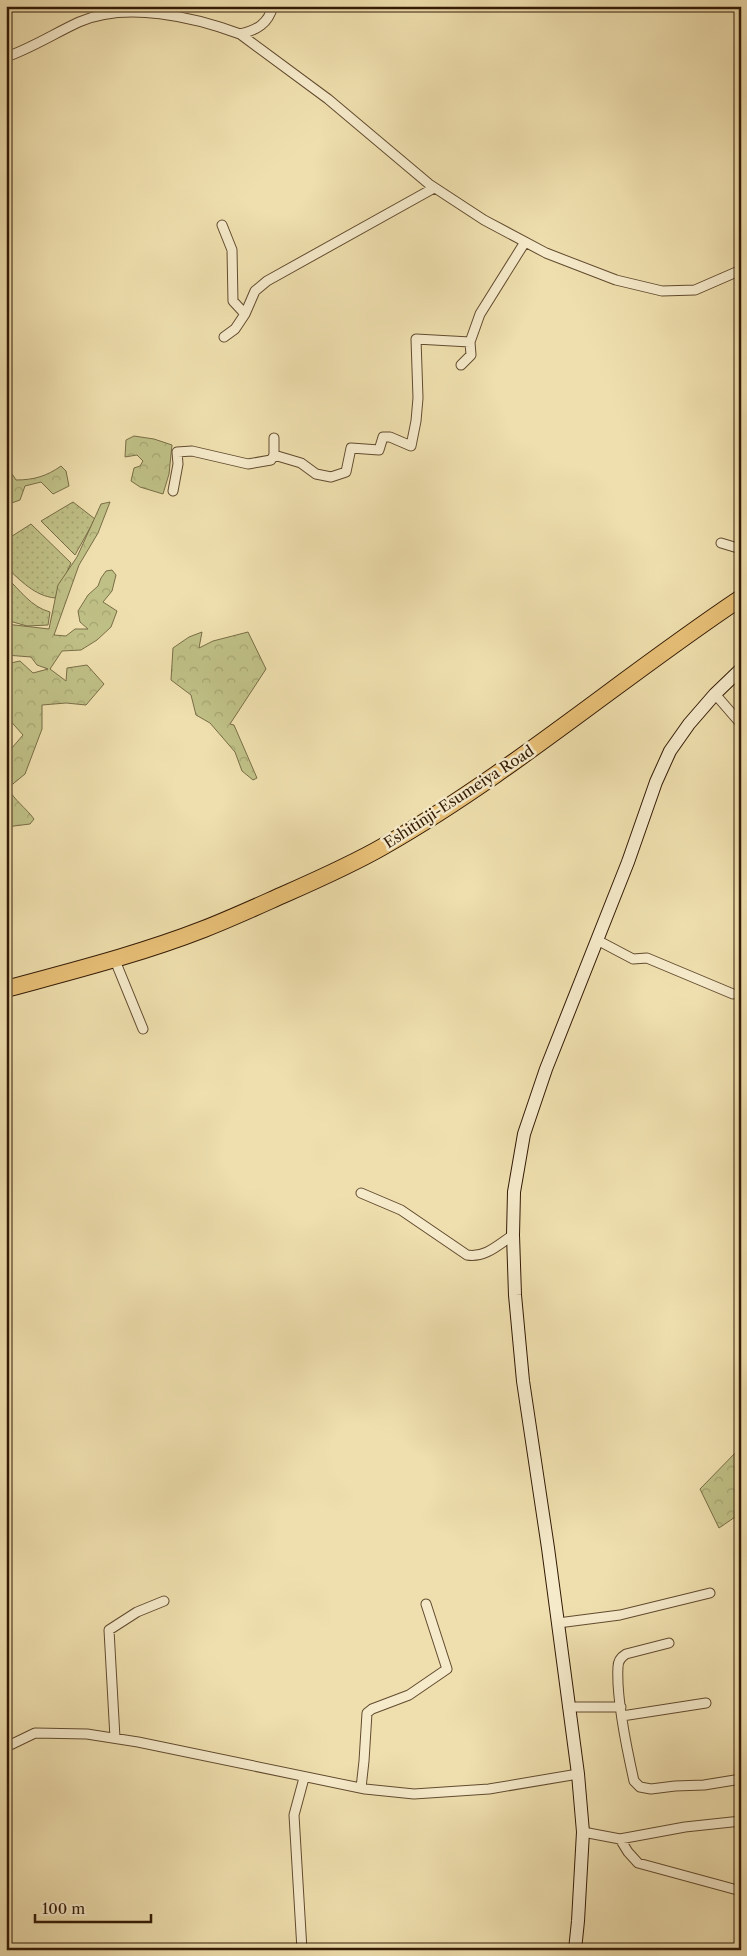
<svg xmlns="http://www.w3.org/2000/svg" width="747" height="1956" font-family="'Libre Caslon Text',serif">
<defs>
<pattern id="grass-dots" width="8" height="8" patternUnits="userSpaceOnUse" patternTransform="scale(1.25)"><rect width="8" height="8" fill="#bfc086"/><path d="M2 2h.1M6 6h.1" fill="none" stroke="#a5a472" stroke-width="1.8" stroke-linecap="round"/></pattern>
<pattern id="forest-crowns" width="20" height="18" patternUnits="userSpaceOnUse" patternTransform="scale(1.25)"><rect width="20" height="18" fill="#bfc086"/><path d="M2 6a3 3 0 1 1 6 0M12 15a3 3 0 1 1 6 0" fill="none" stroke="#a5a472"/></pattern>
</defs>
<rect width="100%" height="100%" fill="#efdfae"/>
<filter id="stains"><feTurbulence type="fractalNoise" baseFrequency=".004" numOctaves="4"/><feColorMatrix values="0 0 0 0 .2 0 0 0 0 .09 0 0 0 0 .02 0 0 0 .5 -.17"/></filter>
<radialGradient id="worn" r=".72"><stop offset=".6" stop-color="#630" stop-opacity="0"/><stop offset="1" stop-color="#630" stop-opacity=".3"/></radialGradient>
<path fill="url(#grass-dots)" stroke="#796d46" d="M73,502L95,519L75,555L41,521Z
M31,524L71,563L55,598C35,596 21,581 6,567V540Z
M6,577C20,590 31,607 50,612L48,625L27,626L6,620Z"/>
<path fill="url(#forest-crowns)" stroke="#796d46" d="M134,436L154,439L172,445L169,474L163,494L140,487L131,481L134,468L140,466L143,461L137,455L125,457L126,440Z
M7,466L16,480C34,480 47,476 61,466L66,471L69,486L53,494L41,482L25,486L20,500L6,505Z
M110,502L98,533L79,565L54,635L66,636L75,629H88L80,622L78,611L88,595L98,586L101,578L106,571L112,570L116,575L112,591L103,602L117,611L111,627L97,640L81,650L62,651L50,669L66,681L67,668L87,665L104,684L86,705L66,703L42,705V729L25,774L8,788C14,800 26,808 34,819L30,824L6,827V755L23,735L6,716V664L20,661L33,673L48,669L37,665L31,657L6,655V624L49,629L58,585L77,557L101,504Z
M202,632L199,648L213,641L248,632L266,669L230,724L234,725L257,778L253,780L242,771L235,752L210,723L196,715L191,695L171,680L173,648L189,637Z
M741,1447V1513L719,1528L700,1489Z"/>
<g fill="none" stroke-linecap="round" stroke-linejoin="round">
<defs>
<path id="street" d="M240,34C257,30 268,24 273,6
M6,57C32,48 55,33 79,22C126,1 194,17 240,34L328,99L429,184L484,220L546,253L616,280L662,291L695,290L741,270
M222,225L232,250L233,301L245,314
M224,337L235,329L245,314L255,291L267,281L434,188
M461,365L471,355L470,342L480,314L525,242
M274,455L301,463L316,474L331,477L346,472L351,448L379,450L383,437H390L411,446L416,421L418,398L416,339L470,342
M173,491L178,464L177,452L192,451L248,464L271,460L274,455V438
M721,543L741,549
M715,694L741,724
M597,940L633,959L647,958L733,994
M114,958L143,1029
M361,1193L401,1210L467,1255C485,1258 498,1245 513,1235
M558,1623L620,1615L710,1593
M669,1643L626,1654C621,1657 618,1661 618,1667C616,1698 627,1750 634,1781L640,1787L651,1789L675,1786L704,1785L741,1779
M568,1707H621
M622,1716L706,1703
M115,1738L109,1630L137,1612L164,1601
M6,1747L35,1733L87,1734L138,1742L365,1789L414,1794L489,1789L578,1774
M361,1788L364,1761L367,1713L372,1709L409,1695L447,1669L426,1604
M583,1832L620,1839L685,1827L741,1821
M620,1839L628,1852L638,1863L741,1891
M302,1950L294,1815L304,1778"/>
<path id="secondary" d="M575,1950L578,1921L583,1832L578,1774L548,1548L523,1381L515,1295L513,1235L514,1192L524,1134L546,1069L628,862L656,782L670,751L689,724L715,694L741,669"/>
<path id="highway" d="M6,989C72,971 140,954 204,929C232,918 258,906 285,894C319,879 353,864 384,846C510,774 621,678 741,598"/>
</defs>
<use href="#street" stroke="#624b2f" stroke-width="11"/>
<use href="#secondary" stroke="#331a05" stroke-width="14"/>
<use href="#highway" stroke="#331a05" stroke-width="18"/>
<use href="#street" stroke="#f5eaca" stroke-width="9"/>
<use href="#secondary" stroke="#f5eaca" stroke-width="12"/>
<use href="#highway" stroke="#e8c077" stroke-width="16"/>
</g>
<g text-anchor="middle" stroke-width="5" stroke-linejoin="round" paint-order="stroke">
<g font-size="15" fill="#331a05" stroke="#f5eaca">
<text transform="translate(459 797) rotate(-33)" y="5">Eshitinji-Esumeiya Road</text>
</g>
</g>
<rect width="747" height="1956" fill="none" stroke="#efdfae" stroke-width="25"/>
<rect x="8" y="8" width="732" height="1941" fill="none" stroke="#331a05" stroke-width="2.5"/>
<rect x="12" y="12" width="722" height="1931" fill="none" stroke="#331a05"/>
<path d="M35 1914v8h116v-8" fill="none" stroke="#331a05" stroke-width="2.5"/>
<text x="42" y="1914" font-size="15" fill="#331a05" stroke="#f5eaca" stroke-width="4" paint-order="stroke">100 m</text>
<rect width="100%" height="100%" filter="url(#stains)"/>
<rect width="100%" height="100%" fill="url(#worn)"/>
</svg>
